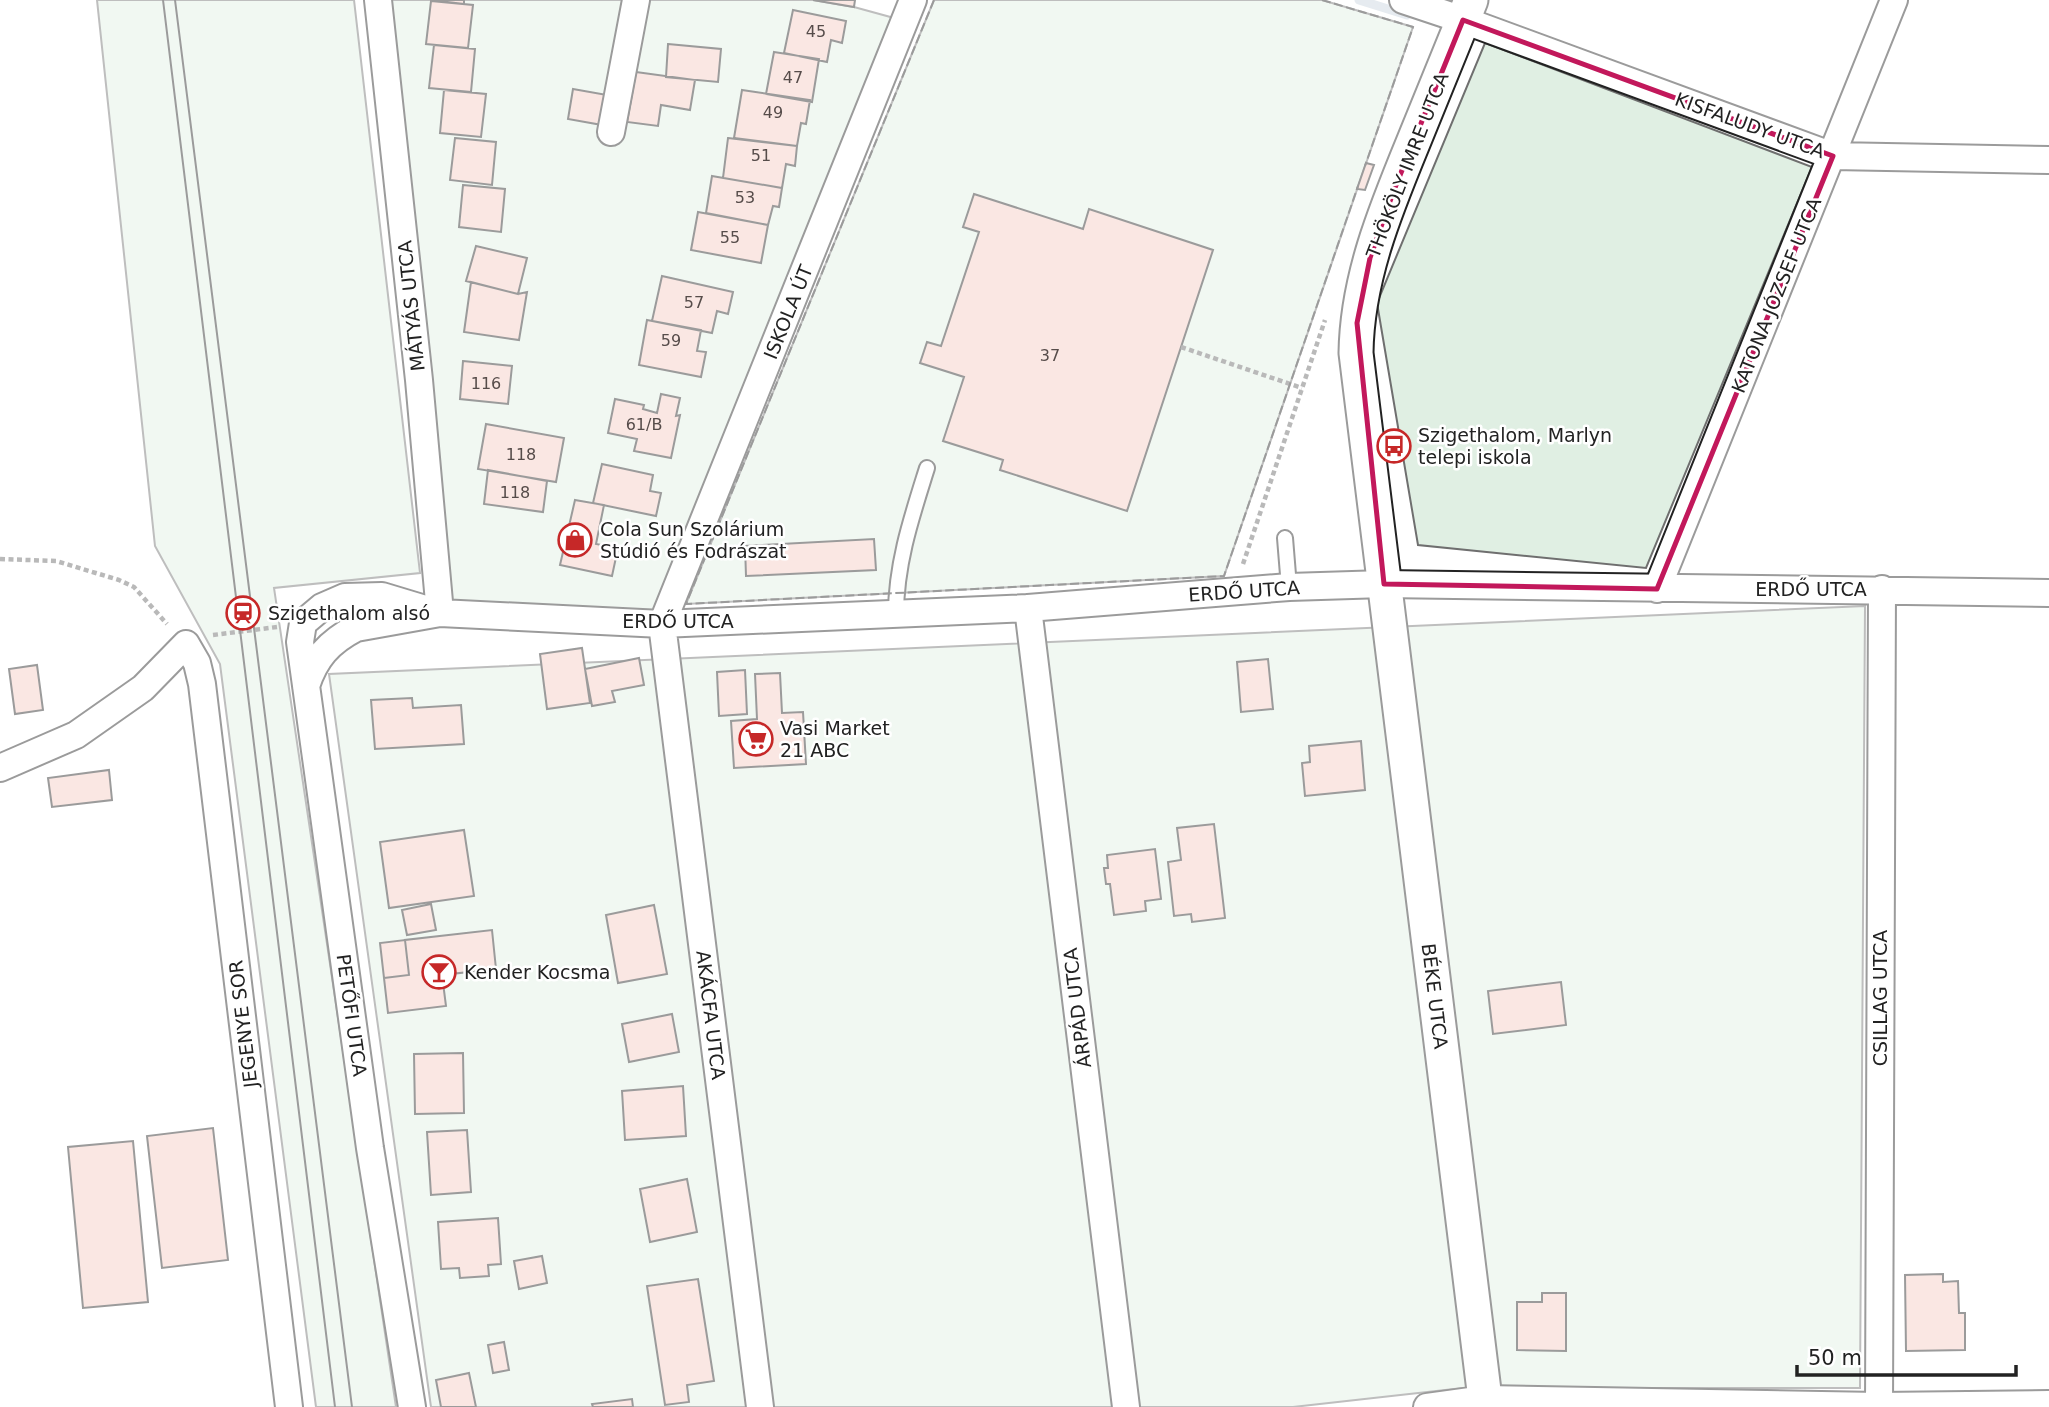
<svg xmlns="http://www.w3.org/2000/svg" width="2049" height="1407" font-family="'DejaVu Sans',sans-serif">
<rect width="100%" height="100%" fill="#fff"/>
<path fill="#e0efe3" stroke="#6f6f6f" stroke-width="2" d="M97,0H354L420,573L274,588L396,1407H316L220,664L155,546Z
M377,0H813L854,7L894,18L662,624L439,606Z
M934,0H1322L1413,27L1224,576L686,604Z
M1485,43L1812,167L1646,568L1418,545L1377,303Z
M1865,606L1860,1388H1463L1293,1407H431L329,674Z"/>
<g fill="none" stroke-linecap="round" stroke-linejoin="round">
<path stroke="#c7d3dd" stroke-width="9" d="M1359,0L1407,15"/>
</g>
<path fill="#f3c9c0" stroke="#222" stroke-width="2" d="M431,0H464V4Z
M813,0H855L854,7Z
M431,1L473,5L468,48L426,44Z
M793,10L846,21L842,43L831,40L827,62L784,53Z
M668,44L721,49L718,82L666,77Z
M434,45L475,49L471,92L429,88Z
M774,52L819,59L812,102L766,94Z
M636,72L695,80L690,110L661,105L658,126L627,122Z
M573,89L607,95L602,125L568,119Z
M444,90L486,94L481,137L440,133Z
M742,90L810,100L806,124L801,123L797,146L734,138Z
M455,138L496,142L492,185L450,180Z
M728,138L797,146L795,166L786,164L782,188L723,178Z
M1366,163L1374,165L1365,190L1357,189Z
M712,176L782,188L779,207L773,206L768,225L706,213Z
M463,185L505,189L501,232L459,227Z
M974,194L1083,229L1089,209L1213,250L1127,511L1000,470L1003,460L943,441L964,377L920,363L927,342L941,346L979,232L963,227Z
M698,212L768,225L761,263L691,250Z
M476,246L527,258L518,294L466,281Z
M662,276L733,292L728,314L717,311L712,333L652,321Z
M471,282L518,294L527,292L519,340L464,332Z
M647,320L701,330L697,351L706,352L701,377L639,365Z
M463,361L512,366L508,404L460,399Z
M661,394L680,398L676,416L680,415L671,458L634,451L637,439L608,433L615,399L644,405L643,409L657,413Z
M486,424L564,438L556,482L478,469Z
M602,464L653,475L650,491L661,493L656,516L593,503Z
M488,470L547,481L543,512L484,504Z
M575,500L604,505L596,544L618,548L612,576L560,565Z
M874,539L876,570L746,576L745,546Z
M582,648L590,703L547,709L540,654Z
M639,658L644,685L612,691L615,702L592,706L585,669Z
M1268,659L1273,709L1241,712L1237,662Z
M37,665L43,710L15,714L9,669Z
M745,670L747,714L719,716L717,672Z
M780,673L782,713L803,712L806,764L734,768L731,721L757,719L755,674Z
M412,698L413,708L461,705L464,744L375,749L371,700Z
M1361,741L1365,790L1305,796L1302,763L1310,762L1309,746Z
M109,770L112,800L52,807L48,778Z
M1214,824L1225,918L1192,922L1191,914L1174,916L1168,862L1181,860L1177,828Z
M464,830L474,896L389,908L380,842Z
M1155,849L1161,899L1145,901L1146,911L1114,915L1110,884H1106L1104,868H1108L1107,855Z
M431,904L436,930L407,935L402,910Z
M654,905L667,974L618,983L606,915Z
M492,930L496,969L442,975L446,1006L388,1013L384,978L409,975L405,940Z
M405,940L409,975L384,978L380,943Z
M1561,982L1566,1025L1493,1034L1488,991Z
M672,1014L679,1052L629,1062L622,1024Z
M463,1053L464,1113L415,1114L414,1054Z
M683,1086L686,1136L625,1140L622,1091Z
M213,1128L228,1260L162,1268L147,1136Z
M467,1130L471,1192L431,1195L427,1132Z
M133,1141L148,1302L83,1308L68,1147Z
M687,1179L697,1232L650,1242L640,1189Z
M498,1218L501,1264L488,1265L489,1276L460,1278L459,1268L441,1269L438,1222Z
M542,1256L547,1283L519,1289L514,1261Z
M1943,1274V1282L1958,1281L1959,1313H1965V1350L1906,1351L1905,1275Z
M698,1279L714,1381L687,1385L689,1402L665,1405L647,1286Z
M1542,1293H1566V1351L1517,1350V1302H1542Z
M504,1342L509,1370L493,1373L488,1345Z
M469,1373L476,1407H441L436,1380Z
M632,1399L633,1407H593L592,1404Z"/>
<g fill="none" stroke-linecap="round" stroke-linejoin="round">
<defs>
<path id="service" d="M1285,538L1289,587
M896,614C896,563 912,516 927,468"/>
<path id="minor" d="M378,0L419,380L440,613
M1403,0L1463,20L1833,156L2049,160
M611,132L636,0
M1657,589L1894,0
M1028,608L1126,1407
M306,686C315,658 329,642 356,628L440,613L662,624L1028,608L1289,587L1384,584L2049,593
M0,768L76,735L143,688L186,644L197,663L202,684L289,1407
M412,1407L370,1148L300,642L303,623L322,607L345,597L382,596L435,612
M760,1407L662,624L913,0
M1427,1407L1485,1399L1879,1406L2049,1404
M1879,1407L1882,589"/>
<path id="tertiary" d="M1471,0C1452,48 1432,96 1413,143C1385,211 1357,279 1356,353L1486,1407"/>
</defs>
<use href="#service" stroke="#222" stroke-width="18"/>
<use href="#minor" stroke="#222" stroke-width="30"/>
<use href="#tertiary" stroke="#222" stroke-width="37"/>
<path stroke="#646464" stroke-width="4.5" stroke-dasharray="5 3.5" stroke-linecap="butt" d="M1181,347L1302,388
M0,559L56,561L119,580L134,587L167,624
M1243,564L1325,320
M213,635L277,627"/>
<use href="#service" stroke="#fff" stroke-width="14"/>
<use href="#minor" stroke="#fff" stroke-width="26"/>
<use href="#tertiary" stroke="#fff" stroke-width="33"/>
<path stroke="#222" stroke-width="2" d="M163,0L335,1407
M175,0L352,1407"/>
<path stroke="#222" stroke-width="2" stroke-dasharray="9 3.5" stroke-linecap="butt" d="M934,0L686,604L1224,576L1358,186
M1322,0L1413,27L1365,166"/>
</g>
<path d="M0 0H2049V1407H0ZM1463,20L1833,156L1657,589L1384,584L1357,323L1370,258L1394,190Z" fill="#fff" fill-opacity=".55" fill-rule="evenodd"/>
<path fill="none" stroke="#c2185b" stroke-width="5" stroke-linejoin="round" d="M1463,20L1833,156L1657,589L1384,584L1357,323L1370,258L1394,190Z"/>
<defs>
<symbol id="bus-ring" viewBox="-11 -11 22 22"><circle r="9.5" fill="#fff" stroke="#c62828" stroke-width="1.5"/><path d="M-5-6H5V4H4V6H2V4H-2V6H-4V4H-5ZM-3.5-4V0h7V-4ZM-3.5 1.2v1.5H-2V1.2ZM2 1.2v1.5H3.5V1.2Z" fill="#c62828"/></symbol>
<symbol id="shop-ring" viewBox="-11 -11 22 22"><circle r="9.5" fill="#fff" stroke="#c62828" stroke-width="1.5"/><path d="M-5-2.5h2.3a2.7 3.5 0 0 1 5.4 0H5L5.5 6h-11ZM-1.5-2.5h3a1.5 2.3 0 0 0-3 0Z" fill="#c62828"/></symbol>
<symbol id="station-ring" viewBox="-11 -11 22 22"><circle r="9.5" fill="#fff" stroke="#c62828" stroke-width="1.5"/><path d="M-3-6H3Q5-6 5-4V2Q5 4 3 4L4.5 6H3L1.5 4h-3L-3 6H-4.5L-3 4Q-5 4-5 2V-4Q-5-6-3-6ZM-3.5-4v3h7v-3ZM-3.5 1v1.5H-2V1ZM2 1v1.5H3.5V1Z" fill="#c62828"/></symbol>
<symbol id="supermarket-ring" viewBox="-11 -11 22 22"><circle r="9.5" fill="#fff" stroke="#c62828" stroke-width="1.5"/><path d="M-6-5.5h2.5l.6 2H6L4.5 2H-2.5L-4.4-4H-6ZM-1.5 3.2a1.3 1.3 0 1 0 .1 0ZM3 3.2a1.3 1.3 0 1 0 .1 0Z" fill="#c62828"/></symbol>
<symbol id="bar-ring" viewBox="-11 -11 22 22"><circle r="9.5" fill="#fff" stroke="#c62828" stroke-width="1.5"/><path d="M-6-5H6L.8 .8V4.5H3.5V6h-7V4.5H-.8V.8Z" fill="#c62828"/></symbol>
</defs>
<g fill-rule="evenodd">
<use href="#bus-ring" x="1375" y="427" width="38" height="38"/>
<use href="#shop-ring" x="556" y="521" width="38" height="38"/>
<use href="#station-ring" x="224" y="594" width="38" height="38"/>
<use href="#supermarket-ring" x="737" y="720" width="38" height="38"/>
<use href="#bar-ring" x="420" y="953" width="38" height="38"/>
</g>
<g text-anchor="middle" stroke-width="5" stroke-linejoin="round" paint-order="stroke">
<g font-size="16" fill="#564c4a">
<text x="816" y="37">45</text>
<text x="793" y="83">47</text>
<text x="773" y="118">49</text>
<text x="761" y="161">51</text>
<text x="745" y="203">53</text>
<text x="730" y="243">55</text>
<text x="694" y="308">57</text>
<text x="671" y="346">59</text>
<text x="1050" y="361">37</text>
<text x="486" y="389">116</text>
<text x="644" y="430">61/B</text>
<text x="521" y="460">118</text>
<text x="515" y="498">118</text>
</g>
<g font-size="19" fill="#222" stroke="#fff">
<text transform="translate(1750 125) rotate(20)" y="7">KISFALUDY UTCA</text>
<text transform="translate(1407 165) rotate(-69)" y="7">THÖKÖLY IMRE UTCA</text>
<text transform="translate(1776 295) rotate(-68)" y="7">KATONA JÓZSEF UTCA</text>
<text transform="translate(411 306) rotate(-96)" y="7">MÁTYÁS UTCA</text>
<text transform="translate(788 312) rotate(-68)" y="7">ISKOLA ÚT</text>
<text x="1811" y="596">ERDŐ UTCA</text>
<text transform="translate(1244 591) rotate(-4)" y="7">ERDŐ UTCA</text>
<text x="678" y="628">ERDŐ UTCA</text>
<text transform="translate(1435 996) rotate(83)" y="7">BÉKE UTCA</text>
<text transform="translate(1880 998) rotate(-90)" y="7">CSILLAG UTCA</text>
<text transform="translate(1077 1008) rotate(-97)" y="7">ÁRPÁD UTCA</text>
<text transform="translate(352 1015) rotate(82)" y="7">PETŐFI UTCA</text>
<text transform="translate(711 1015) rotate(83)" y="7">AKÁCFA UTCA</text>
<text transform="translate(243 1024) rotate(-97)" y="7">JEGENYE SOR</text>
</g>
<g font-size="19" fill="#222" stroke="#fff" text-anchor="start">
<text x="1418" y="442">Szigethalom, Marlyn<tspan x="1418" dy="22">telepi iskola</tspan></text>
<text x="600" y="536">Cola Sun Szolárium<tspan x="600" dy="22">Stúdió és Fodrászat</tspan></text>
<text x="268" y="620">Szigethalom alsó</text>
<text x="780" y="735">Vasi Market<tspan x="780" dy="22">21 ABC</tspan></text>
<text x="464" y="979">Kender Kocsma</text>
</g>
</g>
<path d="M1797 1365v10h219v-10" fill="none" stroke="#222222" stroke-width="3.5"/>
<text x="1808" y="1365" font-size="21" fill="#222222" stroke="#ffffff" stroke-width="5" paint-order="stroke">50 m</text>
</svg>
